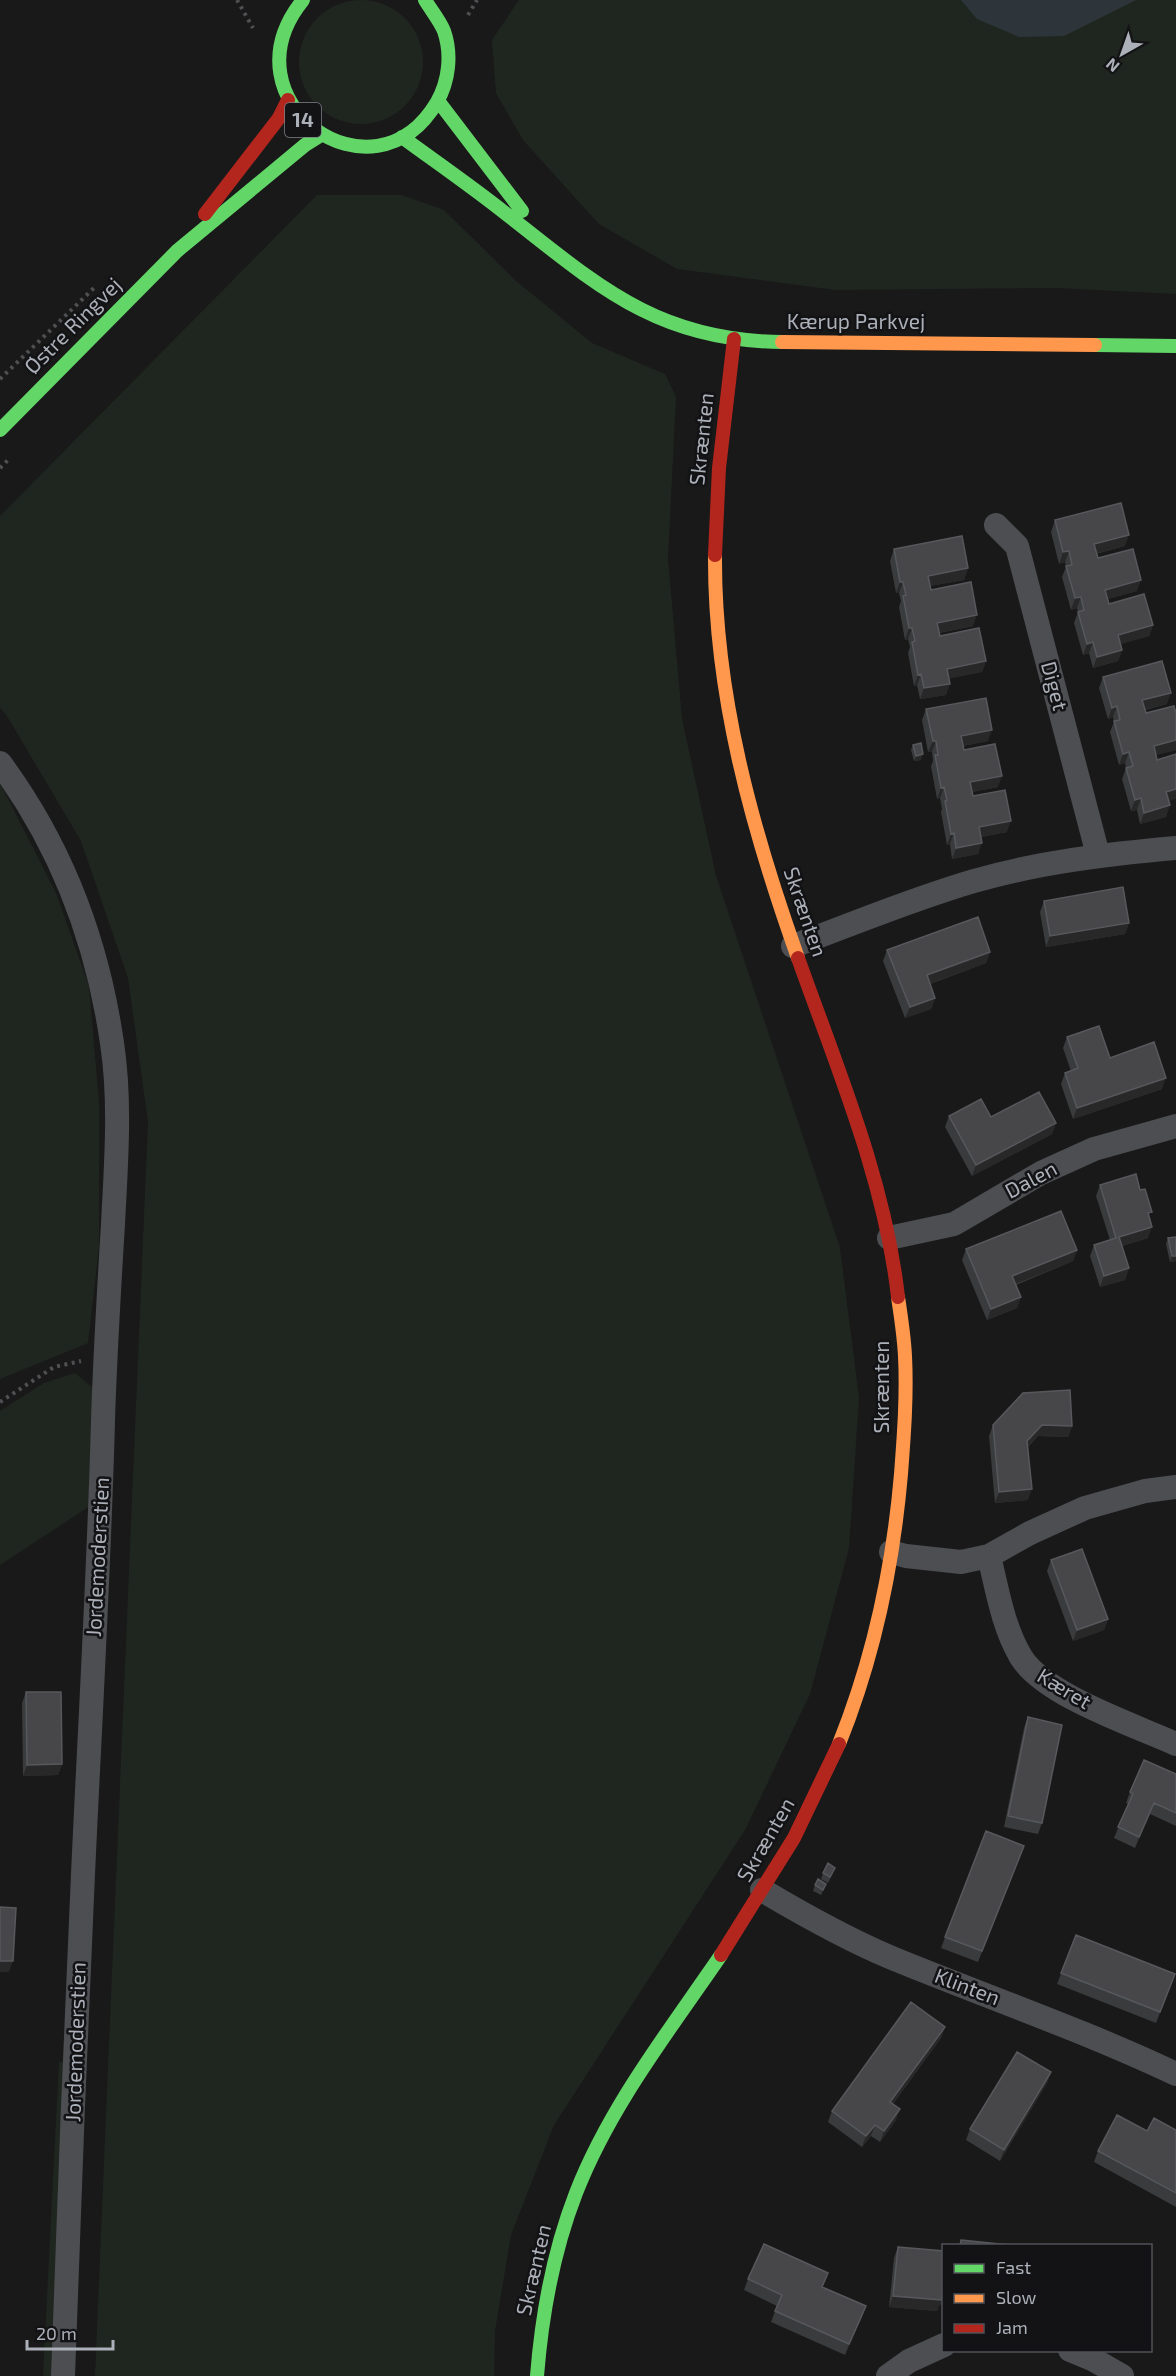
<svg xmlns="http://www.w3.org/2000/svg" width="1176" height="2376" font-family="'Exo 2',sans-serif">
<rect width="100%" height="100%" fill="#191919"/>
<path fill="#1f2620" d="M519,0H1176V294L1057,288L835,290L677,269L599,224L523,140L496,93L492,40Z
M299 62a62 62 0 1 1 124 0a62 62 0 1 1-124 0Z
M317,195H402L444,210L515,280L592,343L665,374L676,397L668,558L682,719L716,876L840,1248L859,1398L849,1548L810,1694L745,1830L554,2125L511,2235L495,2331L494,2376H95L148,1122L128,978L81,841L7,716L0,708V516Z
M0,783L56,893L89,986L99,1102V1247L88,1343L0,1379Z
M75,1373L93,1388L90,1506L0,1565V1411L44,1383Z
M59,2062H66L53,2376H43Z"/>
<path fill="#2d353b" d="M961,0H1136L1064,36L1019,37L977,19Z"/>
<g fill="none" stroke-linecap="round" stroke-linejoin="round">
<path stroke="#4f5053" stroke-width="4" stroke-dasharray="3 4.5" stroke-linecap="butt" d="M237,0L253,28
M468,15L477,0
M0,379L96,286
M0,468L8,460
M0,1402L54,1367L81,1361"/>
<path stroke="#4d4e52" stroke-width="24" d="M996,525L1017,546L1098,855
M0,763C62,847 97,939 112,1043C121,1102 116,1164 113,1224C109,1289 105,1355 103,1421C99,1572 90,1723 83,1874C75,2041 69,2209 63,2376
M793,946C853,924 912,899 974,881C1040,862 1108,854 1176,848
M889,1238L954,1224L1041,1173L1094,1149L1176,1126
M891,1552L906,1556L961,1562L989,1556L1030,1533L1085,1508L1145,1491L1176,1487
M989,1556C997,1589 1003,1627 1021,1657C1044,1695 1134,1725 1176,1744
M762,1890C804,1915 847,1939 892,1958C987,1997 1083,2030 1176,2074
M1070,2350L1094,2360L1122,2376
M888,2376L909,2361L944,2345"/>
<path stroke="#63d668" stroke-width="14" d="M303,0C221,101 373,210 437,102C449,81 452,54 444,31C440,21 431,10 425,0
M439,102L522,211
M402,137C436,162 471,186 505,213C597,285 657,341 782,342
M1095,345L1176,346
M0,430L177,251L305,145L321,135
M537,2376C542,2313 553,2252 576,2193C610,2106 669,2031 721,1955"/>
<path stroke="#ff974d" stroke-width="14" d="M782,342L1095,345
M715,555C714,693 752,829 798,958
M839,1744C874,1657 893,1567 901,1474C904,1435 907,1395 905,1356C904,1336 901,1317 898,1297"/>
<path stroke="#b3261e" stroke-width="14" d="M205,214L279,118L288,100
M715,555L719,468L734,339
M798,958C837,1068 885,1180 898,1297
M721,1955L794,1838L839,1744"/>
</g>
<path fill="#3a3b3c" d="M1055,520L1125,546L1096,554L1098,558L1137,591L1108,599L1109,604L1153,625L1149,636L1120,644L1122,650L1118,661L1093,668L1089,653L1083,655L1074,623L1078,612L1077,608L1071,610L1062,577L1066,567L1065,562L1059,564L1051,532Z
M894,549L968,568L964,580L930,586L931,590L973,626L939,633L940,636L986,661L982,672L949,678L946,695L920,699L917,685L914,686L908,653L910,647L908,639L905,640L899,607L901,601L899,593H896L890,561Z
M1103,677L1167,704L1145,710L1146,713H1176V750L1156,755L1169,801L1166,817L1140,824L1137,810L1131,811L1122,779L1126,768L1125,763L1119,765L1110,732L1114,722L1113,717L1108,719L1099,688Z
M926,709L988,741L963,746L964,750L998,787L972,792L973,796L1007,832L981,837L978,854L952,859L950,844L947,845L941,812L942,809L940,798L937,799L931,766L933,761L932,752H928L922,720Z
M913,745L921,760L914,761L911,750Z
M1044,901L1129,923L1125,934L1046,947L1040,912Z
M887,950L990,952L986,963L930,984L935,998L931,1009L905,1018L883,961Z
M1067,1037L1110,1058L1162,1089L1073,1119L1061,1084L1065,1073L1071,1071L1063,1048Z
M949,1116L991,1117L1056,1123L1052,1134L972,1176L945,1127Z
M1100,1185L1140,1190L1149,1218L1148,1238L1122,1246L1129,1268L1125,1280L1100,1287L1090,1256L1094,1245L1110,1240L1096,1196Z
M1176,1237V1261L1170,1262L1166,1244L1168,1238Z
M966,1249L1077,1250L1073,1261L1016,1285L1021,1297L1017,1308L987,1320L962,1260Z
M993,1425L1072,1426L1068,1437L1038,1436L1027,1448L1028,1500L995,1503L989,1436Z
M1051,1560L1108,1619L1104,1630L1073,1641L1047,1571Z
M26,1692L62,1764L58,1775L23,1776L22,1703Z
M1028,1717L1042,1823L1038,1834L1004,1827L1024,1728Z
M1176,1774V1826L1150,1814L1135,1848L1114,1838L1128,1804L1126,1803L1130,1792Z
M986,1831L1024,1846L978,1962L941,1948Z
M823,1873H833L828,1883L821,1879Z
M826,1884L821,1895L813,1891L815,1885Z
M1076,1935L1175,1974L1156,2023L1057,1984Z
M945,2027L941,2038L893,2104L896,2120L880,2142L871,2136L862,2147L828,2122L832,2111Z
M1051,2072L1047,2083L1000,2161L966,2140L970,2129Z
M1176,2130V2207L1094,2162L1098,2151L1147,2131Z
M898,2247L939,2305L937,2311L889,2307L894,2258Z
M748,2279L823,2287L862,2317L845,2355L771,2322L777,2306L744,2290Z"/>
<path fill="#282829" d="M1129,535L1125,546L1090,555L1094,544Z
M1069,551L1065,562L1059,564L1063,552Z
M968,568L964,580L924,587L928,576Z
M1141,580L1137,591L1101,601L1105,590Z
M900,582H903L899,593H896Z
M1081,597L1077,608L1071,610L1075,598Z
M977,615L973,626L933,634L937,623Z
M1153,625L1149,636L1114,646L1118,635Z
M909,628H912L908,639L905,640Z
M1093,642L1089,653L1083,655L1087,644Z
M1122,650L1118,661L1093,668L1097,657Z
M986,661L982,672L943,680L947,669Z
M921,674L917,685L914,686L918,675Z
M950,684L946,695L920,699L924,688Z
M1171,693L1167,704L1138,711L1142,700Z
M1117,706L1113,717L1108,719L1112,708Z
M992,730L988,741L957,747L961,736Z
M1176,740V750L1150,757L1154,746Z
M933,741H936L932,752H928Z
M1129,752L1125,763L1119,765L1123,754Z
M923,754L921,760L914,761L916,756Z
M1002,776L998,787L966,793L970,782Z
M944,787L940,798L937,799L941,788Z
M1176,789V799L1162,803L1166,792Z
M1141,798L1137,810L1131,811L1135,800Z
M1170,805L1166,817L1140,824L1144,813Z
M1011,821L1007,832L975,838L979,827Z
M954,833L950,844L947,845L951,834Z
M982,843L978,854L952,859L956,848Z
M1129,923L1125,934L1046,947L1050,936Z
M990,952L986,963L923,986L927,975Z
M935,998L931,1009L905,1018L910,1007Z
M1166,1078L1162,1089L1073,1119L1077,1108Z
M1056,1123L1052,1134L972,1176L976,1165Z
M1152,1227L1148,1238L1115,1248L1119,1237Z
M1077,1250L1073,1261L1008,1287L1012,1276Z
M1172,1256H1176V1261L1170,1262Z
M1129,1268L1125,1280L1100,1287L1104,1276Z
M1021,1297L1017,1308L987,1320L991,1309Z
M1042,1425L1072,1426L1068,1437L1038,1436L1022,1452L1027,1441Z
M1032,1489L1028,1500L995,1503L999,1492Z
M1108,1619L1104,1630L1073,1641L1077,1630Z
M62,1764L58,1775L23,1776L27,1765Z
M1154,1803L1150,1814L1135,1848L1139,1837Z
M0,1961H13L9,1972H0Z
M945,2027L941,2038L886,2113L890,2102Z
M1051,2072L1047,2083L1000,2161L1004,2150Z
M900,2109L896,2120L880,2142L884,2131Z
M875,2125L871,2136L862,2147L866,2136Z
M942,2294H944V2306L939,2305L937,2311L889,2307L893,2296Z
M866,2306L862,2317L845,2355L849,2344Z"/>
<path fill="#47474a" stroke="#56585b" stroke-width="1.5" d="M1121,503L1129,535L1094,544L1098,558L1133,549L1141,580L1105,590L1109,604L1144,594L1153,625L1118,635L1122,650L1097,657L1093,642L1087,644L1078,612L1084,610L1081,597L1075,598L1066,566L1072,565L1069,551L1063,552L1055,520Z
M962,536L968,568L928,576L931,590L971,582L977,615L937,623L940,636L979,628L986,661L947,669L950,684L924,688L921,674L918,675L912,642L915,641L912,628H909L903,596L906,595L903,582H900L894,549Z
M1162,661L1171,693L1142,700L1146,713L1174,706L1176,713V740L1154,746L1157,760L1176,754V789L1166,792L1170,805L1144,813L1141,798L1135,800L1126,768L1133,766L1129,752L1123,754L1114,721L1120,720L1117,706L1112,708L1103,677Z
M986,698L992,730L961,736L964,750L995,744L1002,776L970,782L973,796L1005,790L1011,821L979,827L982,843L956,848L954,833L951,834L945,801L947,800L944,787L941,788L935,755H938L936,741H933L926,709Z
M921,743L923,754L916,756L913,745Z
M1123,887L1129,923L1050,936L1044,901Z
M978,917L990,952L927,975L935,998L910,1007L887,950Z
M1099,1026L1110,1058L1154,1042L1166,1078L1077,1108L1065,1073L1078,1068L1067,1037Z
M1039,1092L1056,1123L976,1165L949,1116L981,1099L991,1117Z
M1136,1174L1140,1190L1145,1189L1152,1212L1148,1213L1152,1227L1119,1237L1129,1268L1104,1276L1094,1245L1116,1238L1100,1185Z
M1061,1211L1077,1250L1012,1276L1021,1297L991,1309L966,1249Z
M1176,1237V1256H1172L1168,1238Z
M1070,1390L1072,1426L1042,1425L1027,1441L1032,1489L999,1492L993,1425L1023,1393Z
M1082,1549L1108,1619L1077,1630L1051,1560Z
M26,1692H61L62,1764L27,1765Z
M1028,1717L1062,1725L1042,1823L1008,1816Z
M1144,1760L1176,1774V1813L1154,1803L1139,1837L1118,1827L1133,1794L1130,1792Z
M986,1831L1024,1846L982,1951L945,1937Z
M828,1863L835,1868L830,1877L823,1873Z
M818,1879L826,1884L823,1890L815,1885Z
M0,1907L16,1908L13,1961H0Z
M1076,1935L1175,1974L1160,2012L1061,1973Z
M911,2002L945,2027L890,2102L900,2109L884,2131L875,2125L866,2136L832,2111Z
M1017,2052L1051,2072L1004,2150L970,2129Z
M1117,2115L1147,2131L1154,2118L1176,2130V2193L1098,2151Z
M961,2240L1009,2245V2246H960Z
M764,2244L828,2273L822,2287L866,2306L849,2344L775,2311L782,2295L748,2279Z
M898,2247L944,2251V2294H942L941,2300L893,2296Z"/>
<g text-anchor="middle" stroke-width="5" stroke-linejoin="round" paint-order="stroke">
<rect fill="#131315" stroke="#7d8188" stroke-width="1.5" x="285" y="103" width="36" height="34" rx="4.5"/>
<g font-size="20" font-weight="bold" fill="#abb0b9">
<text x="303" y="127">14</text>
</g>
<g font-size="21" fill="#abb0b9" stroke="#131315">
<text x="856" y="329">Kærup Parkvej</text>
<text transform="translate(73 326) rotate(-45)" y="7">Østre Ringvej</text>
<text transform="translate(702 439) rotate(-84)" y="7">Skrænten</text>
<text transform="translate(1054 686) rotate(75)" y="7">Diget</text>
<text transform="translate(805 912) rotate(71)" y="7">Skrænten</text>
<text transform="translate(1031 1180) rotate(-28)" y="7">Dalen</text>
<text transform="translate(882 1387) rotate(-90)" y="7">Skrænten</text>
<text transform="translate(98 1557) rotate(-87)" y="7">Jordemoderstien</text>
<text transform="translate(1064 1689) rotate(31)" y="7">Kæret</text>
<text transform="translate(766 1840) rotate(-60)" y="7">Skrænten</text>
<text transform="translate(967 1987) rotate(21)" y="7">Klinten</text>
<text transform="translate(76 2042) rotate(-88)" y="7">Jordemoderstien</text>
<text transform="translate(534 2270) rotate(-77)" y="7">Skrænten</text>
</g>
</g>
<rect x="942" y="2244" width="210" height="108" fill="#131315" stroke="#505257" stroke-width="1.5"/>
<rect x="954" y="2264" width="30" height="9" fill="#63d668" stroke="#505257" stroke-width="1.5"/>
<text x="996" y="2274" font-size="18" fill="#abb0b9">Fast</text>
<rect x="954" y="2294" width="30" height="9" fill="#ff974d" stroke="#505257" stroke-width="1.5"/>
<text x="996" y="2304" font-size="18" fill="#abb0b9">Slow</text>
<rect x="954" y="2324" width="30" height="9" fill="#b3261e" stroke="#505257" stroke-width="1.5"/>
<text x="996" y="2334" font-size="18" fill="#abb0b9">Jam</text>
<g transform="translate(1122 54) rotate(220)" stroke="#131315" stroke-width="4.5" paint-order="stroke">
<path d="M0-4.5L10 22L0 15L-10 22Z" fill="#abb0b9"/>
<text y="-9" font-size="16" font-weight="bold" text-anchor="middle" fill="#abb0b9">N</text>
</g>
<path d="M27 2340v9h86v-9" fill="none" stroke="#abb0b9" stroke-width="3"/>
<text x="36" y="2340" font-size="18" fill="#abb0b9" stroke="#131315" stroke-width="4.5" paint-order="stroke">20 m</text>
</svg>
